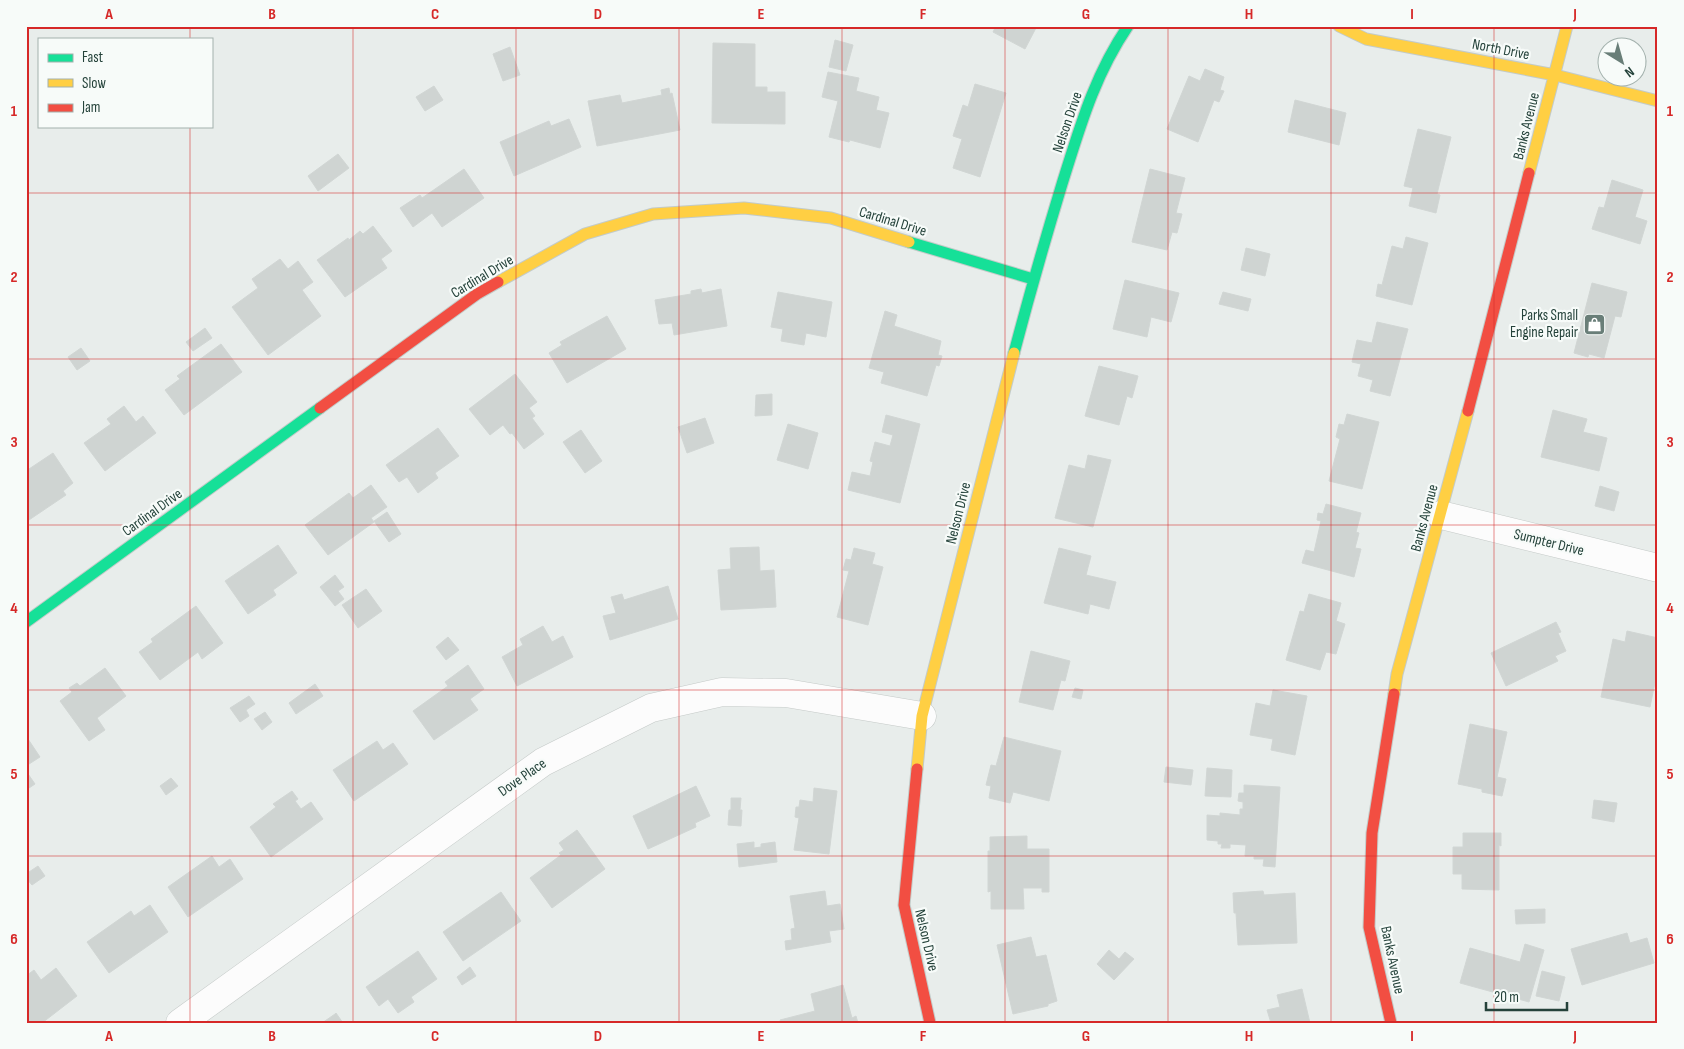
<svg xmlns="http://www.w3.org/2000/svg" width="1684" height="1049" font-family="'Sofia Sans Condensed',sans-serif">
<rect width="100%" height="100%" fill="#e8edeb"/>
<path fill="#cfd4d2" stroke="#d1d6d4" d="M996,26H1037L1025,49L993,32Z
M835,40L853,45L846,71L829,67Z
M713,43L755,44V87H767V92H785V124L712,123Z
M510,47L520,75L503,81L493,54Z
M1205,69L1224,77L1220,90L1224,91L1219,102L1214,100L1198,142L1167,129L1189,76L1200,81Z
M828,72L859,78L856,91L879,97L876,110L889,113L880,148L850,140L849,142L829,137L838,101L822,97Z
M975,84L1006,93L980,177L953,168L962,139L953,136L963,105L968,107Z
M434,86L443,100L425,111L416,97Z
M669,88L670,94L672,93L680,130L597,146L588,101L620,95L622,103L662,95L661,90Z
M1295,100L1346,113L1339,145L1288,132Z
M569,119L581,147L514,176L500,142L549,121L551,126Z
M1418,129L1451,137L1437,194L1440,195L1436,213L1409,206L1413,188L1404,186Z
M338,154L349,168L318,191L308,176Z
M464,169L484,198L442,227L432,213L413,227L400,208L420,195L422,198Z
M1150,169L1185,178L1176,213L1182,214L1177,233L1172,232L1167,250L1132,242Z
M1612,180L1643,190L1635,217L1647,221L1640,244L1592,229L1599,207L1604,208Z
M373,226L392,251L381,259L387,268L345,297L317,260L348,238L349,240L360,231L363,234Z
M1406,237L1428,243L1412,305L1376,296L1378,284L1382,285L1392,246L1403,249Z
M1246,248L1270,254L1265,276L1241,270Z
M280,259L288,269L298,261L313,282L302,290L321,316L268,355L232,307L258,288L252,279Z
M1125,280L1179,293L1171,322L1151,317L1147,337L1113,329Z
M1592,283L1627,292L1621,317L1615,316L1604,358L1589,354L1588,357L1574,353Z
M701,289L702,293L721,289L727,326L674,335L672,323L659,324L655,300L691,294V291Z
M778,292L832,302L826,337L806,333L804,345L781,341L783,329L771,327Z
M1223,292L1251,299L1248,311L1219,304Z
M885,311L897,315L894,326L941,341L938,355L942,356L939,366L936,365L927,396L881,383L884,372L869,368Z
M607,316L626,349L567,383L549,353L562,345L560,342Z
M1377,322L1408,329L1390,396L1370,391L1373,380L1358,376L1361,364L1352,362L1357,340L1372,343Z
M205,328L212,338L193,351L186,342Z
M221,344L242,372L184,415L165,390L180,379L177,376Z
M81,348L90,361L77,370L68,357Z
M1099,366L1138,376L1132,398L1127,396L1119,425L1085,416Z
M515,374L537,402L529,408L535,416L532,418L544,434L524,449L512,433L510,434L503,425L490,435L469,409Z
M772,394V415L755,416L756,395Z
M124,406L136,422L143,416L156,433L105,471L84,443L111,424L107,419Z
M1553,410L1587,419L1583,432L1607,438L1599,471L1541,457Z
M1347,414L1379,422L1362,489L1329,481L1340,439L1336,437L1339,424L1344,425Z
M886,415L920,424L900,503L848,490L852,472L870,476L873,462L870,461L875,442L890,446L893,435L882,432Z
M705,418L714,443L687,453L678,427Z
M788,424L818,433L808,469L777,460Z
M438,428L459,456L435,473L438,478L418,493L407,477L399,482L386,465Z
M581,430L602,461L585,473L563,442Z
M53,453L73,483L63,491L66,495L26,522V481L29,479L26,475V471Z
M1088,455L1111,460L1093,527L1055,518L1069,465L1085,469Z
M371,485L387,507L371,518L374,522L328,555L305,525L349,493L353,498Z
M1600,486L1619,492L1614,511L1595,506Z
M1326,504L1361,513L1356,532L1359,533L1355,548L1361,549L1354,577L1302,563L1306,550L1314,552L1321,521L1317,520L1318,513L1323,514Z
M387,512L401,534L389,542L374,521Z
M278,545L297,573L273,590L276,595L248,614L225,581Z
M759,547L760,571L774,570L776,607L721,610L718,570L731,569L730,548Z
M854,548L875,553L872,564L883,567L868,625L837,617L849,571L843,570L846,559L851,560Z
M1059,548L1091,556L1086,575L1116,582L1109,609L1090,604L1088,614L1044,603Z
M335,575L344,587L338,591L344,599L335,606L320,587Z
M668,586L678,619L610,640L603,616L616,613L611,597L622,594L624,600Z
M366,589L382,611L358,628L342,605Z
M1309,594L1341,603L1336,621L1345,624L1336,654L1326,652L1320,670L1286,660L1300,611L1304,612Z
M196,606L223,643L202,659L198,652L160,680L139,652L153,642L151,639Z
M1556,622L1561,632L1558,633L1566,651L1555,656L1558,661L1506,686L1491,653Z
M543,626L552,642L563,636L573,657L517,686L502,657L523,645L520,639Z
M1627,631L1658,638V668L1650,707L1601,697L1613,639L1625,642Z
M448,637L459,650L446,660L436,647Z
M1031,651L1070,661L1065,681L1061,680L1053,710L1019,702Z
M468,665L484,689L470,699L478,710L434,740L413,711L448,686L445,682Z
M105,668L126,696L97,718L105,730L89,741L60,701L72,692L69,688L77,683L80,686Z
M315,684L323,696L296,714L289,703Z
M1075,688L1083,690L1081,699L1072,697Z
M1273,690L1307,696L1295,755L1271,750L1273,739L1250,735L1256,703L1270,706Z
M249,696L255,704L246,710L249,716L240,722L230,708Z
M265,712L272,722L262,730L254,719Z
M1470,724L1507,732L1497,777L1506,779L1502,796L1482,792V789L1458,784Z
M26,736L40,757L26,766Z
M1004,737L1061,751L1049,801L1013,792L1010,803L989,798L991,786L986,785L991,765L996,766Z
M377,741L383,750L393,743L408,764L354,801L333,770Z
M1166,767L1193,770L1191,785L1164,782Z
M1207,768L1232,770L1231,797L1205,796Z
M26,771L35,784L26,790Z
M171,778L178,786L166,795L160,786Z
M1244,785L1280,787L1275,867L1263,866L1264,859H1254V856H1245L1246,845L1230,844V848H1221L1222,844H1218V841L1207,840V815L1220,816V813L1240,815V809H1243V802L1238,801L1239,793H1244Z
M696,786L710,816L695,823L696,827L648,849L633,816Z
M814,788L837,791L829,854L794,850L799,818L795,817L796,807H799L800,800L813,802Z
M292,791L298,799L295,801L301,809L311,802L323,819L271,857L250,827L276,807L273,804Z
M731,798H741L740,810H742L741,826L728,825L729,810H731Z
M1594,800L1617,803L1614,822L1592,818Z
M577,830L605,869L552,908L530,878L561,855L559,853L564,850L559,843Z
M1463,833H1501V846L1499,845V890L1462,889V874H1453V847H1463Z
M1027,836V849H1049V892H1042V888H1023L1024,909H991V891L988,892V851H990V837Z
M754,842V848L761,847V844L775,842L777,862L739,867L737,844Z
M212,856L219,867L230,859L243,879L188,917L168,887Z
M38,866L45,876L32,885L26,878V874Z
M825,891L827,906L840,904L844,929L829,931L831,942L786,950L785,941L792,940L791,929L795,928L790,896Z
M1263,891L1264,895L1295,893L1297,943L1238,945L1236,913H1234L1233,893Z
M501,892L521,921L463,961L443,932Z
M150,905L168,932L109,973L87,942L131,911L134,916Z
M1545,909V923L1516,924L1515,910Z
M1627,933L1630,943L1647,938L1654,963L1582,985L1571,949Z
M1031,937L1036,957L1046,955L1057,1001L1048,1004V1006L1013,1014L997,945Z
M1525,944L1544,950L1529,1002L1460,983L1470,948L1520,962Z
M1109,950L1119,959L1125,952L1134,959L1114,980L1097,964Z
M418,951L437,979L411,997L414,1002L398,1013L388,999L379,1006L366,987Z
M470,967L476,976L462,985L457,977Z
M56,968L77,996L42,1023H26V976L34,970L41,980Z
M1542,971L1565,977L1559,1001L1536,996Z
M843,985L852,1018L856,1016L858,1023H781L780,1020L815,1011L811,994Z
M1302,989L1310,1023H1271L1267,1010L1280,1007L1277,995Z
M336,1013L343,1023H322L335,1014Z"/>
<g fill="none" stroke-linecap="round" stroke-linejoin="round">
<defs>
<path id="street" d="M1441,515L1658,568
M180,1023L543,762L651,708L722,692L786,693L922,716"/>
<path id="fast" d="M909,242L1033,279
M1014,353C1029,296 1045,240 1062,184C1080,127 1094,76 1128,26
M26,622L320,408"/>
<path id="slow" d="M1339,26L1366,39L1555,75L1658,101
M1529,173L1567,26
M498,282L585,234L653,214L744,208L831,218L909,242
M1394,694L1397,674L1468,411
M917,769L922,716L1014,353"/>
<path id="jam" d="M320,408L477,294L498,282
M1468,411L1529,173
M917,769L904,905L930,1023
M1391,1023L1369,927L1372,833L1394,694"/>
</defs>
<use href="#street" stroke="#c5cac8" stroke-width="29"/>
<use href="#fast" stroke="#c3cbc8" stroke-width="13"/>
<use href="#slow" stroke="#c3cbc8" stroke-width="13"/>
<use href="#jam" stroke="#c3cbc8" stroke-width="13"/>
<use href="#street" stroke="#fcfcfc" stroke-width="28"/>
<use href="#fast" stroke="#16e098" stroke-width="11"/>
<use href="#slow" stroke="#ffcf43" stroke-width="11"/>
<use href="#jam" stroke="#f24e42" stroke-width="11"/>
</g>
<path fill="none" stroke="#d62828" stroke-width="1" stroke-opacity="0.55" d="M190,26V39M353,26V1023M516,26V1023M679,26V1023M842,26V1023M1005,26V1023M1168,26V1023M1331,26V1023M1494,26V1023M190,126V1023M26,193H1658M26,359H1658M26,525H1658M26,690H1658M26,856H1658"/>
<defs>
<symbol id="shop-square" viewBox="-11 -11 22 22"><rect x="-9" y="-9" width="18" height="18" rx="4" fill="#697e78" stroke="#f7fbf9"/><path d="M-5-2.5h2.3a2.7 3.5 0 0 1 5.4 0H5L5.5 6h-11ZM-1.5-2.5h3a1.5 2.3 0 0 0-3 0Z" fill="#fff"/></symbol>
</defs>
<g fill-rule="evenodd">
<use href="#shop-square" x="1582" y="312" width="25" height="25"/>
</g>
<g text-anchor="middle" stroke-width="4.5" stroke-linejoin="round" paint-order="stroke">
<g font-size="15" fill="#24423a" stroke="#f7fbf9">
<text transform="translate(1501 49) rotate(11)" y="5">North Drive</text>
<text transform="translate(1067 122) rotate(-71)" y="5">Nelson Drive</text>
<text transform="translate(1526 126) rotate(-76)" y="5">Banks Avenue</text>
<text transform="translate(893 221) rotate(17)" y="5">Cardinal Drive</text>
<text transform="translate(482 276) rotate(-31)" y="5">Cardinal Drive</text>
<text transform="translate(152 512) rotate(-36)" y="5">Cardinal Drive</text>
<text transform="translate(958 513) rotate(-76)" y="5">Nelson Drive</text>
<text transform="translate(1424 518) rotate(-75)" y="5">Banks Avenue</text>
<text transform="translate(1549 542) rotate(14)" y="5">Sumpter Drive</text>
<text transform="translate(522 777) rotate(-35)" y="5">Dove Place</text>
<text transform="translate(927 940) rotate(77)" y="5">Nelson Drive</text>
<text transform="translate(1393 960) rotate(78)" y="5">Banks Avenue</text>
</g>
<g font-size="15" fill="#24423a" stroke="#f7fbf9" text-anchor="end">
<text x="1578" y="320">Parks Small<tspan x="1578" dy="17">Engine Repair</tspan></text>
</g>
</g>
<rect width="1684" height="1049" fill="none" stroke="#f7fbf9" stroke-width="55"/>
<rect x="38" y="38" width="175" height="90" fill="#f7fbf9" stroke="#a3b1ad"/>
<rect x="48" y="54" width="25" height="8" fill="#16e098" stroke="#a3b1ad"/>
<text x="82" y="62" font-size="15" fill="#24423a">Fast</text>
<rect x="48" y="79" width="25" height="8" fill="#ffcf43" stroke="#a3b1ad"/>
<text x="82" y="88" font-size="15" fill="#24423a">Slow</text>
<rect x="48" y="104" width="25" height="8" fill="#f24e42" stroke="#a3b1ad"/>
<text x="82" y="112" font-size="15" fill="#24423a">Jam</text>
<g transform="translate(1622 62) rotate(143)"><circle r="24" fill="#f7fbf9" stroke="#a3b1ad"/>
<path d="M0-4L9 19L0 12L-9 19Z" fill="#697e78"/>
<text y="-8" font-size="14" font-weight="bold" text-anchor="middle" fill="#24423a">N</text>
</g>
<path d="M1486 1002v8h81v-8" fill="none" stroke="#24423a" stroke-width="2.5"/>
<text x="1494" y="1002" font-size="15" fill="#24423a" stroke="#f7fbf9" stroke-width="4" paint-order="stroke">20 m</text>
<rect x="28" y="28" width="1628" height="994" fill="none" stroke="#d62828" stroke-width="2"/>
<g font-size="16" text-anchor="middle" font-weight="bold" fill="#d62828">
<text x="109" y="19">A</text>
<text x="272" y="19">B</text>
<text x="435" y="19">C</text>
<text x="598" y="19">D</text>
<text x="761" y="19">E</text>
<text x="923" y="19">F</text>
<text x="1086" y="19">G</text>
<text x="1249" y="19">H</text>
<text x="1412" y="19">I</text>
<text x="1575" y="19">J</text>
<text x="14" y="116">1</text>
<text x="1670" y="116">1</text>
<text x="14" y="282">2</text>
<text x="1670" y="282">2</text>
<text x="14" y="447">3</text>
<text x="1670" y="447">3</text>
<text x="14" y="613">4</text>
<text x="1670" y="613">4</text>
<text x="14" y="779">5</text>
<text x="1670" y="779">5</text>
<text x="14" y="944">6</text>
<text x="1670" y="944">6</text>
<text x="109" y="1041">A</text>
<text x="272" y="1041">B</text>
<text x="435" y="1041">C</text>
<text x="598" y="1041">D</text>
<text x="761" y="1041">E</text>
<text x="923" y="1041">F</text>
<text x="1086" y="1041">G</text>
<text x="1249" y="1041">H</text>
<text x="1412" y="1041">I</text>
<text x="1575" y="1041">J</text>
</g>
</svg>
